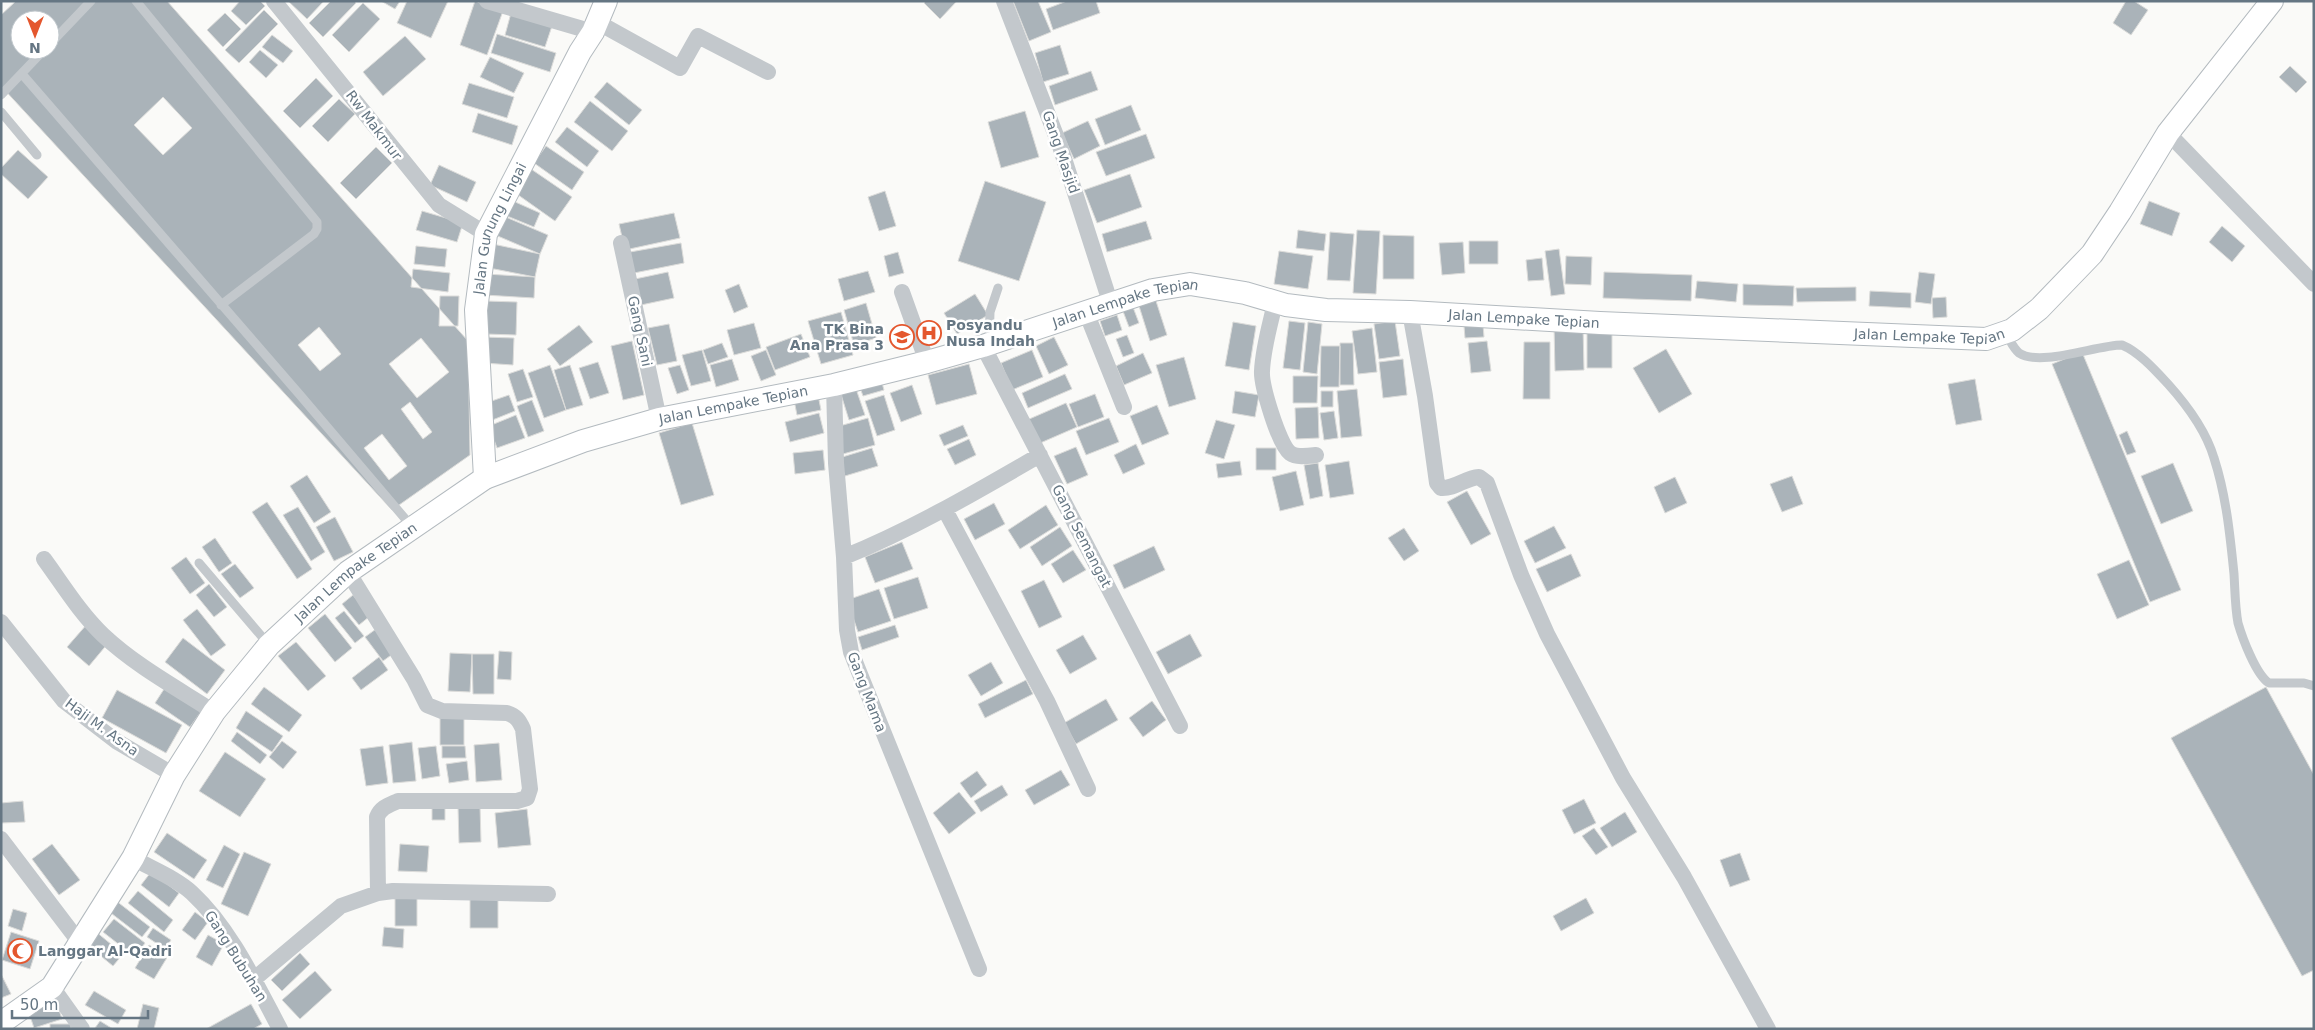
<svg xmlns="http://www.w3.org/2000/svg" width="2315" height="1030" font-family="'DejaVu Sans',sans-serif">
<rect width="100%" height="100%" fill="#fafaf8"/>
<path fill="#aab3b9" stroke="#dcdcda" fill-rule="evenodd" d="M1,1H167L468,341L470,455L392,510L1,86ZM20,20H50V50H20Z
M1,1H16L1,15Z
M240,1H260L265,6L246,25L231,11Z
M288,1H324L307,19Z
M331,1H354L356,3L323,37L309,23Z
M381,1H400L395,9Z
M407,1H448L431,38L397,23Z
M475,1L503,11L487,55L460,45Z
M926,1H957L940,19L924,3Z
M1013,1H1038L1051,32L1029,41Z
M1067,1H1096L1100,13L1053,30L1046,9Z
M2126,1H2134L2148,10L2131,35L2113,23Z
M363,3L380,19L349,52L332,35Z
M264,10L278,24L239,63L225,50Z
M225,13L241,29L223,47L207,30Z
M511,13L552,26L545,47L505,35Z
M497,34L556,53L550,72L491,53Z
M272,35L293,51L283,63L262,47Z
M405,36L426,59L383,96L363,72Z
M1060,45L1069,74L1043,82L1035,53Z
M260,50L278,65L266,78L249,62Z
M490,57L524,73L514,93L480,77Z
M2290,66L2307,82L2296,93L2279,77Z
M1091,71L1098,90L1055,105L1049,86Z
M316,78L333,96L300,128L283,111Z
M607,82L642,110L629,125L594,97Z
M469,83L514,97L507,118L462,104Z
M163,97L192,128L163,155L134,125Z
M339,99L355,114L328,142L312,126Z
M590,101L628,131L612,151L574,122Z
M1131,105L1141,130L1105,145L1095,119Z
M1025,111L1039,157L1001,168L988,122Z
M478,113L518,126L512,145L472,132Z
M1088,121L1100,146L1074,159L1062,133Z
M567,127L599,151L587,167L555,142Z
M1146,134L1155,158L1106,176L1096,152Z
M546,146L584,172L572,190L534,163Z
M376,147L392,163L356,199L340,183Z
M18,150L48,177L28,199L1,174V168Z
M439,165L476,182L467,202L430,185Z
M531,169L572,197L555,221L514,192Z
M1130,174L1142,207L1097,223L1084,190Z
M985,181L1046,202L1019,281L958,261Z
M885,191L896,226L879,231L868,197Z
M513,201L540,213L534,227L507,216Z
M2149,201L2180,213L2172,236L2140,224Z
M422,211L463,223L457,242L416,230Z
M674,213L680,238L625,250L619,224Z
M501,215L548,235L540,254L493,234Z
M1146,221L1152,239L1107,252L1102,234Z
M2222,226L2245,246L2232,262L2209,242Z
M1298,230L1326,234L1324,251L1296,248Z
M1357,230L1380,231L1376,294L1353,293Z
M1330,232L1354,234L1350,281L1327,280Z
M1383,235L1414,236V279H1383Z
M1469,241H1498V264H1469Z
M1463,242L1465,273L1442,275L1439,243Z
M488,243L540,254L535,277L484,267Z
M681,243L684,263L634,273L630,252Z
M416,246L447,249L445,267L414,264Z
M1559,249L1565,294L1551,296L1545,251Z
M1279,251L1313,256L1308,289L1274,284Z
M898,252L904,273L889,277L884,256Z
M1566,256L1592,257L1591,285L1565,284Z
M1542,258L1544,280L1528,281L1526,260Z
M413,269L450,273L448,292L411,287Z
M868,271L875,292L844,301L838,279Z
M668,272L674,298L641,305L635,279Z
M1604,272L1692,275L1691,301L1603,298Z
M1919,272L1935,274L1931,304L1915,302Z
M486,274L535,277L534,298L484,295Z
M1697,281L1738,284L1736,302L1695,298Z
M739,284L748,307L734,313L725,290Z
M1743,284L1794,286L1793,306L1743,305Z
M1856,287V301L1797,302L1796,288Z
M1870,291L1911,293V308L1869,306Z
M975,294L988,315L957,334L944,313Z
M440,296H459L458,326H439Z
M1946,297L1947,317L1933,318L1932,298Z
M486,301L517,302L516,335L485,334Z
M1156,301L1167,335L1150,341L1139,306Z
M1131,302L1139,323L1129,327L1121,306Z
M866,303L876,338L854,345L844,310Z
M841,312L853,355L821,364L808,321Z
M1117,315L1122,330L1105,336L1100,321Z
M1289,321L1305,323L1300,370L1283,368Z
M1395,321L1400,356L1379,359L1374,324Z
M1233,322L1256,326L1249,370L1225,366Z
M1308,322L1322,324L1317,374L1303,372Z
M754,323L761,348L734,355L727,330Z
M669,324L677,361L657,365L648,328Z
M579,325L593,342L560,366L547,349Z
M1483,325L1484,337L1465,338L1464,326Z
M1554,326H1583L1584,370L1555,371Z
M319,327L341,354L320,371L298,345Z
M931,327L935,336L927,340L923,331Z
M1372,328L1377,372L1358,374L1352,331Z
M906,330L910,339L898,345L893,336Z
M1587,330H1612V368H1587Z
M801,334L810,357L775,370L766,347Z
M1127,335L1134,353L1123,357L1116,339Z
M483,337L514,338L513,365L483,363Z
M1054,337L1068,365L1049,374L1036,346Z
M421,338L449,372L417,398L389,364Z
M632,341L644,395L623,400L611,346Z
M1487,341L1491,371L1471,373L1468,343Z
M1524,342H1550V399H1523Z
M722,343L728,357L708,364L703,350Z
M1340,343H1353L1354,385H1340Z
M1321,346H1340L1339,387H1320Z
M1666,349L1692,394L1659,413L1633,368Z
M702,350L711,381L691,386L682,355Z
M766,350L776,375L761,381L751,356Z
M1032,350L1043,377L1012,390L1001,363Z
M2082,352L2181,590L2150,602L2052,364Z
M1143,353L1152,373L1124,385L1116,366Z
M1184,357L1196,399L1169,407L1156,365Z
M732,359L739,380L716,387L710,365Z
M1403,359L1407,395L1383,398L1379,362Z
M598,362L609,393L590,399L579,368Z
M969,364L977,394L936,405L928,375Z
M550,365L566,410L544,418L528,373Z
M570,365L583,405L566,410L554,370Z
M680,365L689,390L677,394L668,368Z
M523,369L533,397L517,402L508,374Z
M1065,374L1072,389L1028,408L1022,393Z
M880,376L884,390L863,396L858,382Z
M1293,376H1318L1317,403H1293Z
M1975,379L1982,420L1956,425L1948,384Z
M854,383L865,415L849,420L839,388Z
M912,385L922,414L901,422L890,393Z
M1357,389L1362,436L1341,438L1337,391Z
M817,390L821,410L797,415L793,395Z
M1235,391L1259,395L1255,417L1232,413Z
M1321,391H1333V407H1321Z
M1095,394L1104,417L1078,427L1069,404Z
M509,395L515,411L490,421L483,404Z
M884,395L895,430L877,436L865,401Z
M532,400L544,431L528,437L517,406Z
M410,402L432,432L423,439L401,409Z
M1066,403L1077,427L1038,444L1027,420Z
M1157,405L1169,434L1142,445L1130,416Z
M1318,407L1319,438L1296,439L1295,408Z
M1334,411L1338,438L1324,440L1320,413Z
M819,413L824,433L790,442L785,422Z
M516,415L525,438L497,448L489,426Z
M868,418L875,445L843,454L836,427Z
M1109,418L1119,442L1086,455L1076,431Z
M1216,420L1235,425L1224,459L1205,453Z
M692,423L714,495L681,505L659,433Z
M963,425L968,436L944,446L939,435Z
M2127,431L2136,452L2127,455L2119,435Z
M382,434L407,466L389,480L364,448Z
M969,439L976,455L955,465L947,449Z
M1136,444L1145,464L1123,474L1114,455Z
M1076,447L1088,475L1067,484L1054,456Z
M872,448L878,466L845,476L839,458Z
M1256,448H1276V470H1256Z
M823,450L825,470L795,474L793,453Z
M1240,461L1242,475L1218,478L1216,464Z
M1349,461L1354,494L1330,498L1325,465Z
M1318,463L1323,496L1310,499L1304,465Z
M2173,463L2193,511L2161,524L2141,476Z
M1296,471L1304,505L1280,511L1272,477Z
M307,475L331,512L314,523L290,486Z
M1792,476L1803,504L1782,512L1770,484Z
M1675,477L1687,503L1665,513L1654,487Z
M1467,491L1491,534L1471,545L1447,502Z
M267,502L312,569L297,579L252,512Z
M994,503L1005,524L975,540L964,519Z
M1046,505L1058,525L1020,549L1008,530Z
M298,507L325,552L311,561L283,515Z
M335,517L353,552L334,561L316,527Z
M1554,526L1566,548L1535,563L1524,541Z
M1060,527L1072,546L1042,566L1030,547Z
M1404,528L1419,551L1404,561L1388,538Z
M215,538L232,563L219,572L202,547Z
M902,542L913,569L875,583L865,557Z
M1154,546L1165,570L1124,589L1113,565Z
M1073,550L1086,570L1063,583L1051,564Z
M1571,554L1581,576L1547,592L1536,569Z
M186,557L205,583L190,594L171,568Z
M2129,560L2149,605L2117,619L2097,574Z
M235,564L254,588L240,598L221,574Z
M918,577L928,608L894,619L884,588Z
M1044,580L1062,617L1039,628L1021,591Z
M209,584L227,607L214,617L196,595Z
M879,589L891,621L858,632L847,600Z
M353,595L370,616L359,625L342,604Z
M197,609L226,645L211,656L183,620Z
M344,611L364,636L355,643L335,618Z
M325,614L352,648L335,662L308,628Z
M88,623L109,642L89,666L67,647Z
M895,625L899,637L862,650L858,637Z
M376,629L394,653L383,661L365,637Z
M1190,634L1202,656L1168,674L1156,652Z
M1083,635L1097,659L1070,674L1056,650Z
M183,638L225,670L207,694L165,662Z
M296,642L326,676L308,691L278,656Z
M499,651L512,652L511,680L497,679Z
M450,653L472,654L470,692L448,691Z
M472,654H494V694H473Z
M379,657L388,670L361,690L352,678Z
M991,662L1003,683L981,696L968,675Z
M1026,680L1033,694L985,718L978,704Z
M168,683L204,707L190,727L155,703Z
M264,687L302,715L289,732L251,704Z
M2266,687L2314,775V970L2302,976L2171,738Z
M117,690L182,725L166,753L102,718Z
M1106,699L1118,720L1076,744L1064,723Z
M1152,701L1166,720L1143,737L1129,718Z
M246,711L283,736L272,752L236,728Z
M440,713H464V745H440Z
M237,732L267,755L260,764L231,741Z
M282,741L297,752L283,769L269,757Z
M412,742L416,781L393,783L389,745Z
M499,743L502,780L476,782L474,745Z
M383,746L388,783L366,786L360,749Z
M436,746L440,776L422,779L418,748Z
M442,746H465L466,758H442Z
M225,752L266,779L240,817L199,791Z
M467,761L469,780L449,783L446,764Z
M1061,770L1070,785L1034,805L1025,790Z
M977,771L987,785L971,798L960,783Z
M1002,785L1008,795L981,812L974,801Z
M959,792L976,813L949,834L933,813Z
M1584,799L1596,823L1574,834L1562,810Z
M23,801L25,822L1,823V803Z
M432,803H445V820H432Z
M480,806L481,842L459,843L458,807Z
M527,809L531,845L498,848L495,813Z
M1625,812L1637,832L1612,847L1600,828Z
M1594,828L1608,847L1596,855L1582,836Z
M167,833L207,860L194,879L154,852Z
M52,844L80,880L59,895L32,859Z
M400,844L429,846L427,872L398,871Z
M224,845L240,854L223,888L206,880Z
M244,852L271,864L248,916L221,904Z
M1740,853L1750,880L1730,887L1720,860Z
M151,872L179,893L169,907L141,885Z
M138,891L173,920L164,932L128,903Z
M417,893V926H395V894Z
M470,894H498V928H470Z
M1586,898L1594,913L1561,931L1553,916Z
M115,900L150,927L142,937L107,910Z
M13,909L27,913L22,931L8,926Z
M195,912L208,922L195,940L182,930Z
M114,919L145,943L135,957L103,932Z
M384,927L404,929L403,948L382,946Z
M153,928L171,940L165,949L147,937Z
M95,931L123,954L113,966L85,943Z
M11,932L39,941L30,969L2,960Z
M208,935L224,944L212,966L196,957Z
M149,945L168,956L154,979L135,968Z
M300,953L310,964L282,991L271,980Z
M315,971L332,990L300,1019L282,1000Z
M1,974L11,994L1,998Z
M94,991L126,1010L118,1024L85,1005Z
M55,998L62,1019L34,1028L27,1007Z
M143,1004L159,1008L154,1029H137Z
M251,1004L262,1024L253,1029H206Z
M100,1021L113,1029L95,1028Z
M50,1024H71V1029H50Z"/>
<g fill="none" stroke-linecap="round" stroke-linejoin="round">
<defs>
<g id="secondary">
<path id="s1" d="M485,478L476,310L486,234L580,52L593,32L606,1"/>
<path id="s2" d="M1,1023L52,987L133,858L174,775L214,712L269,645L348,572L485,478L583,441L659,419L834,385L927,362L983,346L1153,290L1190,284L1245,293L1286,305L1326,310L1410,312L1600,323L1986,339L2012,330L2039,309L2092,254L2120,212L2168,133L2272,1"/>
</g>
</defs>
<use href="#secondary" stroke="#b3babf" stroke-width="24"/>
<path stroke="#c3c8cc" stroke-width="9" d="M136,1L317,222V229L314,234L221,305
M50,44L91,1
M22,74L300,395L413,528
M1,95L44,50
M1,112L37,155
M2006,334C2010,340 2013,348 2019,353C2040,367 2097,345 2122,345C2139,352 2155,370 2168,384C2186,404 2206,431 2214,458C2226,495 2230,534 2234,574C2235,590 2235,607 2238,623C2242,637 2256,675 2269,683H2304L2314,686
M989,344L990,312L998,288
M199,563L269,645"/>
<path stroke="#c3c8cc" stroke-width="16" d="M274,1L439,205L486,234
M487,1L593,32
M1004,1L1060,146L1111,305
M597,22L680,68L698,36L768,72
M2168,133L2314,284
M621,243L659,419
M902,292L927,362
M1275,303C1270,325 1263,348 1262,371C1261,385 1279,445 1290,453C1297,458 1308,456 1316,455
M1086,312L1124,407
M1410,312L1425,396L1437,483L1441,488C1455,489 1465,478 1479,477L1487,483L1521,575L1547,634L1623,778L1684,877L1768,1029
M983,346L1180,726
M834,385L836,463L844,557L847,630L851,652L979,969
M945,510L1047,701L1088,789
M844,557C913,529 976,492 1040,455
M44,559C63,585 80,613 103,635C136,666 177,688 214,712
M348,572L414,679L427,705L442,711L507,713C516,716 519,720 523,729L530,789L527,798L517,801H398C389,805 381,807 377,817L378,893
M1,622L64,701L116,741L174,775
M1,839L80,943
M133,858C152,869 176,878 192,893C230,928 256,984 280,1029
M253,980L341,906L378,893L393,891L548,894
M52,987L82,1029"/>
<use href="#secondary" stroke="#fff" stroke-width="22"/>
</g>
<defs>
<symbol id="hospital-ring" viewBox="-11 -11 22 22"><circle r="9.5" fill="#fff" stroke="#e4572e" stroke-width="1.5"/><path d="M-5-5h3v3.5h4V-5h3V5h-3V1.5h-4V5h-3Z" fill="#e4572e"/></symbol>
<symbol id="school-ring" viewBox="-11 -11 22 22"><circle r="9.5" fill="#fff" stroke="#e4572e" stroke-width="1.5"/><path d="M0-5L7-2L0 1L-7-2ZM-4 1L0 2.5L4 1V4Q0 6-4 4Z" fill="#e4572e"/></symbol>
<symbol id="mosque-ring" viewBox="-11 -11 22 22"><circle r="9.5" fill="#fff" stroke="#e4572e" stroke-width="1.5"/><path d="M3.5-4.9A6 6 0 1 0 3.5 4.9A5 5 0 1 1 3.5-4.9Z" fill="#e4572e"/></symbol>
</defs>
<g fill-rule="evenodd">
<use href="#hospital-ring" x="915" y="319" width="28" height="28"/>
<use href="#school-ring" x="888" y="323" width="28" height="28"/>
<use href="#mosque-ring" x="6" y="937" width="28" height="28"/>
</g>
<g text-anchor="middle" stroke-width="5" stroke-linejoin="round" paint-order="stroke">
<g font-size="14" fill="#657683" stroke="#fff">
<text transform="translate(374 125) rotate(53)" y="5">Rw Makmur</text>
<text transform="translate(1061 152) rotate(71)" y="5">Gang Masjid</text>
<text dy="5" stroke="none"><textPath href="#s1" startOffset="254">Jalan Gunung Lingai</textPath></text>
<text dy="5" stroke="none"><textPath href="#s2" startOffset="1408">Jalan Lempake Tepian</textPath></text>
<text dy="5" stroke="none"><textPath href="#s2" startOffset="1812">Jalan Lempake Tepian</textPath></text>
<text transform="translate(640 331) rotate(78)" y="5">Gang Sani</text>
<text dy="5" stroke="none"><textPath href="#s2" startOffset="2218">Jalan Lempake Tepian</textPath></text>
<text dy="5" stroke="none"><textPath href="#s2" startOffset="1002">Jalan Lempake Tepian</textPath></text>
<text transform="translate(1082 536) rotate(63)" y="5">Gang Semangat</text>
<text dy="5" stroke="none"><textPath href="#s2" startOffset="582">Jalan Lempake Tepian</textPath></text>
<text transform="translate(867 692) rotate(69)" y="5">Gang Mama</text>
<text transform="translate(102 727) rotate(36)" y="5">Haji M. Asna</text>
<text transform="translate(236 956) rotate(58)" y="5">Gang Bubuhan</text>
</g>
<g font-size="14" font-weight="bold" fill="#657683" stroke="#fff" text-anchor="start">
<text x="946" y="330">Posyandu<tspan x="946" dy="16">Nusa Indah</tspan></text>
<text x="884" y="334" text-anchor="end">TK Bina<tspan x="884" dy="16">Ana Prasa 3</tspan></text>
<text x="38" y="956">Langgar Al-Qadri</text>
</g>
</g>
<rect width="2315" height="1030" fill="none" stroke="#657683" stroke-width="5"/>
<g transform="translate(35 35) rotate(180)"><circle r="24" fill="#ffffff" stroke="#c1c8cd"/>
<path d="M0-4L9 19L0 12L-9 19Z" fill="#e4572e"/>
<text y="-8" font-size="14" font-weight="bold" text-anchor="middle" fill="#657683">N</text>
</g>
<path d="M12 1010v8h136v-8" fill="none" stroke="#657683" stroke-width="2.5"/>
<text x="20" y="1010" font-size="15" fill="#657683" stroke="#ffffff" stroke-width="4" paint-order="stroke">50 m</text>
</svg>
